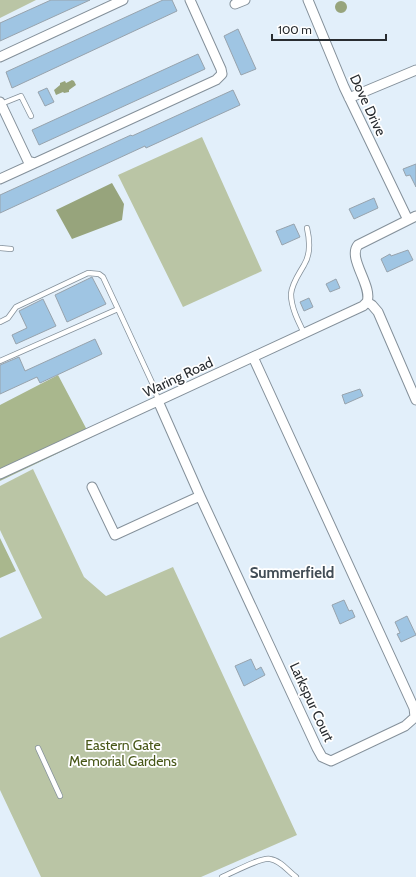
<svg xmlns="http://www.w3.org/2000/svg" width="416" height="877" font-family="Cabin,sans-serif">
<rect width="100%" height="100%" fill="#e2effa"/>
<path fill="#bac5a5" d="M0,0H36L0,18Z
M202,137L262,271L183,307L118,175Z
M33,469L84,577L106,596L173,567L297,835L201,877H41L0,790V638L42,618L0,530V486Z"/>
<path fill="#a9b78d" d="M58,375L87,430L0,470V405Z
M91,437H92L0,481V479Z
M0,538L16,571L0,578Z"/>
<path fill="#97a47c" d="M335 7a6 6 0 1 1 12 0a6 6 0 1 1-12 0Z
M72,80L74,81L76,85L69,90V92L64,93L63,92L56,95L54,90L60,85V83L65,81L66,83Z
M112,183L124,204L122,220L72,239L56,210Z"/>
<path fill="#9fc5e3" stroke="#97a3ad" d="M51,0H90L0,41V23Z
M163,0H172L177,11L12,88L6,72Z
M238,29L256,69L241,75L224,36Z
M198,54L205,69L39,145L32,130Z
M47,88L54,102L45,106L38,92Z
M233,90L240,105L146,148L145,146L0,213V195L131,135L132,136Z
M416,164V187L410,175L406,176L403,169Z
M374,198L378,208L354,219L349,209Z
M294,224L300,237L282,245L276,231Z
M408,250L413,260L387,272L381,259L390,254L391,256Z
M92,277L106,304L67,322L55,295Z
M336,279L340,288L330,292L326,284Z
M309,298L313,307L304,311L300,302Z
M43,299L56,326L16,344L12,335L27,328L19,311Z
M95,339L102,354L40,383L37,377L0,394V365L19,357L25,371Z
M360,389L363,396L345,404L342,395Z
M344,600L349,611L352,610L355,617L340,624L332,605Z
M407,616L416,635L401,642L397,634L400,633L395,622Z
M251,659L256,670L261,667L265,675L244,686L235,666Z"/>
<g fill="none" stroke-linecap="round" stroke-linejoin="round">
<defs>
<path id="lane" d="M1,104L21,96L31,116
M0,248L11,249
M0,322L8,318L16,307L88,273L99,274L103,277L118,309
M304,333C298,321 291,307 291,294C292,283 299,274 304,265C311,254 310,241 307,228
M0,361L118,309L155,389L158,401
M38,748L60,796
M222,877C232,873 261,857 270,859C280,860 288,871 296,877"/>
<path id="street" d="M308,0L344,87L408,220
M235,4L245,0
M0,57L123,0
M349,98L416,70
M0,102L28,161L35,163L216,80L222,74L221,69L190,0
M0,179L35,163
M367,302C373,286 347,258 358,245L416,216
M367,302L372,305L378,312L416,400
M158,401L200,496L317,748L322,757L331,761L405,726L415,717L414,708L253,357
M0,474L363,306L367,302
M92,487L115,535L200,496"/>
</defs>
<use href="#lane" stroke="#84909a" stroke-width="6"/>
<use href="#street" stroke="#84909a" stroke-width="11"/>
<use href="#lane" stroke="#fff" stroke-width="4.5"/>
<use href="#street" stroke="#fff" stroke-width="9"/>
</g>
<g text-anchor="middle" stroke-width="3.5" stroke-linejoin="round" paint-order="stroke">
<g font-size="14" fill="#282c30" stroke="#fff">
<text transform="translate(368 105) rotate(65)" y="5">Dove Drive</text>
<text transform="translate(178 377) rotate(-25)" y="5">Waring Road</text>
<text transform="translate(312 702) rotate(65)" y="5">Larkspur Court</text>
</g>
<g font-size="14" fill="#485718" stroke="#fff">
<text x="123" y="750">Eastern Gate<tspan x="123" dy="16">Memorial Gardens</tspan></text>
</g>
<g font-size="15" font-weight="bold" fill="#424d56" stroke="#fff">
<text x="292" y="578">Summerfield</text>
</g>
</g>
<path d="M272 34v6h114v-6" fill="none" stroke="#282c30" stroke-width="2"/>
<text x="278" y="34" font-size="12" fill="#282c30" stroke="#ffffff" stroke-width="3" paint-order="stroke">100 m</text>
</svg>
